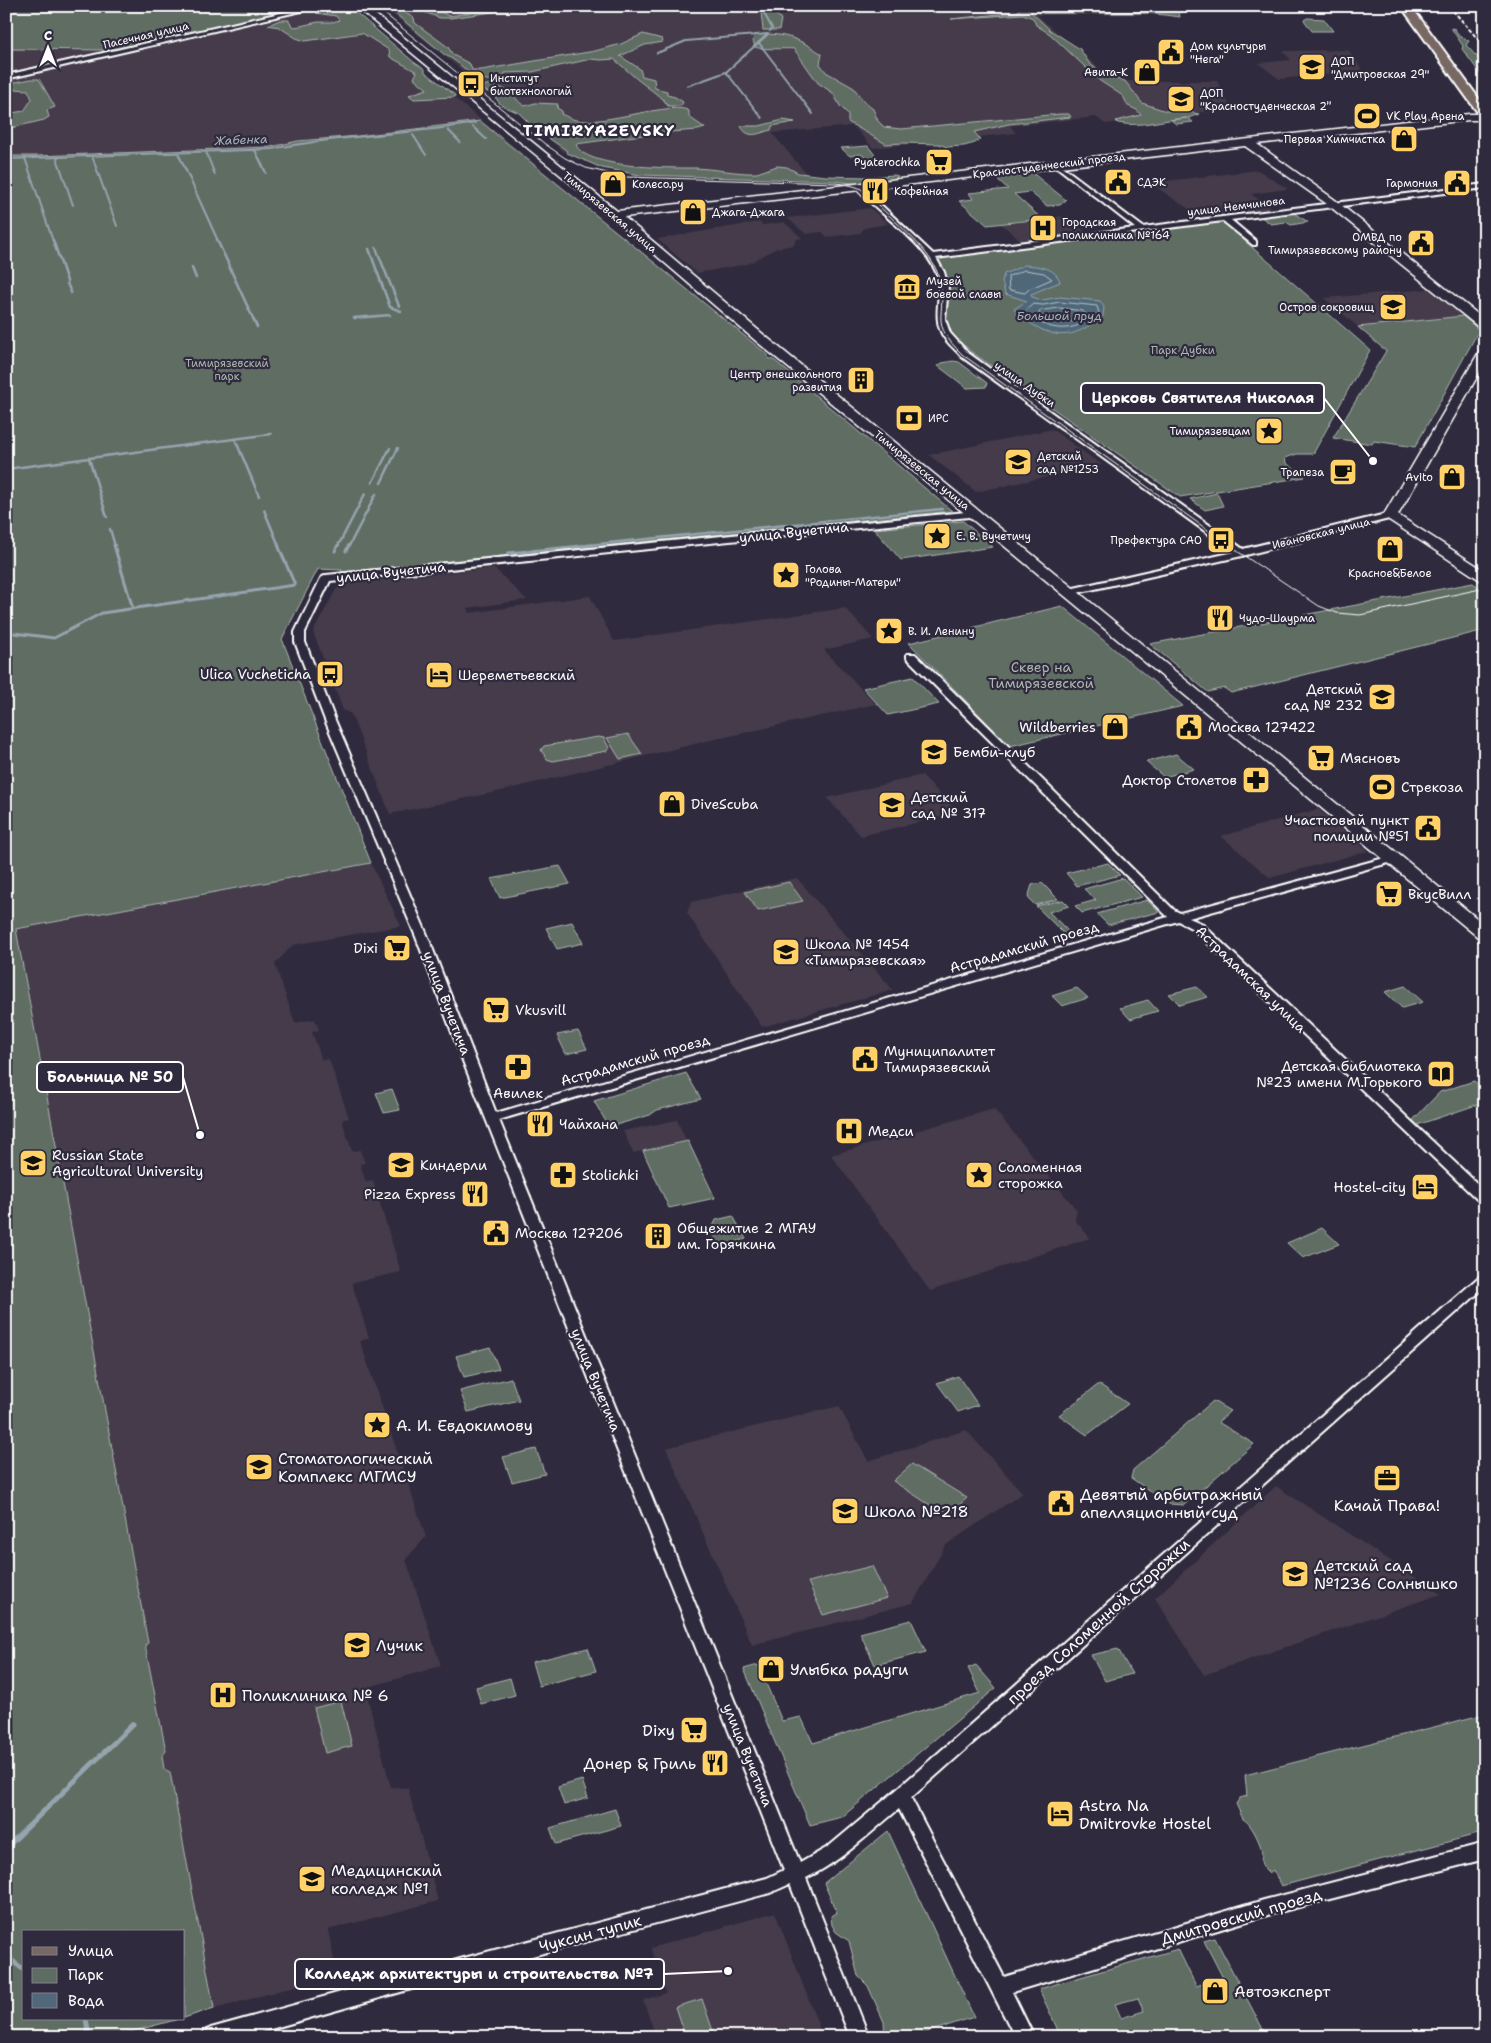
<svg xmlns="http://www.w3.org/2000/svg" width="1491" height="2043" font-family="'Shantell Sans',sans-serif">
<rect width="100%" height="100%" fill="#2f2a3d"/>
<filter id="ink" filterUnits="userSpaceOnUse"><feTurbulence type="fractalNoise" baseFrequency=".02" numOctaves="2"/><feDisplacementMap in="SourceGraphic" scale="10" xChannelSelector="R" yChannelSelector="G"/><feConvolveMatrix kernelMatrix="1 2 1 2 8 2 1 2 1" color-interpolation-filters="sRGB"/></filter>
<g filter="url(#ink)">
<path fill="#443b4b" d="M6,6H342L768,355V358L774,360L952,511L341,572L342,570H317L282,639L368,857L401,926L293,945L275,964L295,1023L315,1019L319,1030L312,1032L322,1060L329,1059L349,1118L342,1120L352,1151L360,1150L365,1163L360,1164L366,1182L373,1181L401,1272L352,1283L369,1338L360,1341L426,1537L406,1559L441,1666L365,1688L391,1787L408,1788L438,1901L328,1930L337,1974L184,2018V1932H24V2019H179L111,2037H6Z
M382,6H1164L1169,14L1037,15L1114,81H1217L1233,112H1150L1157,118L1105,124L1096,117L1010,126L1016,133L873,148L853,126L772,133L811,179L615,170L591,164L564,152L472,74L468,75Z
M1348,50L1363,71L1279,79L1258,63L1291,60L1282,51Z
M1258,170L1288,189L1251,194L1273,209L1202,218L1150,183Z
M870,208L888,224L864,228L861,233L827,237L822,232L806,234L787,218Z
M1065,216L1086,232L1020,240L1001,224Z
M759,222L763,225L784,222L802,238L797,239L793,245L775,249L748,264L697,273L657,239Z
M1429,289L1463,316L1358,327L1324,298Z
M1052,429L1102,465L976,492L929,455Z
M494,568L527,600L467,608L469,613L590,596L614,641L845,608L873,639L824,650L876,704L707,741L501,791L390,814L351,714L343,710L313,632L339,584Z
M922,775L958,813L861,836L827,798Z
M1318,809L1368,851L1270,878L1221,836Z
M797,878L893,990L762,1027L687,913L691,902Z
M994,1109L1077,1210L1075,1220L1090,1238L930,1291L831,1155Z
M677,1120L687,1142L633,1153L623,1131Z
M839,1406L868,1461L966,1430L1023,1493L946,1545L913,1603L752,1645L666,1448Z
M1276,1486L1441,1594L1204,1675L1155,1598Z
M775,1912L823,2037H656L643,2000L666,1993L651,1948Z"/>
<path fill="#5e6d63" stroke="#aeb6b1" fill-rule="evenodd" d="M6,6H311L123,48L107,50L6,49Z
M386,6H393L414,18L415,23L448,47L453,55L470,64L472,70H481L595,51L621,44L643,34L662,39L663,42L645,45L620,56L640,69L642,76L654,79L655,88L667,91V95L675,97L683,102L681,106H668L663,99L638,80L614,59L601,60L591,59L532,72L505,73L504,78C471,87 469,66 445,55Z
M430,6L449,16L512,6H536L450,18H440L421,11L423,8Z
M757,6H767L781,19L779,30H763L761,12Z
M1018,6H1025L1050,30L1080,49L1089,63L1106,77L1125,81L1142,103L1166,111L1191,112L1199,114L1188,118L1193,122L1176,124L1171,120L1187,118C1163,119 1141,128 1118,123L1116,121L1141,115L1137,110L1128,106L1123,96L1100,81L1050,34L1036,25L1033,18L1023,14L951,19L1018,12L1020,8Z
M1153,6H1182L1186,10L1179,13L1180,17L1149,13H1042L1134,12L1148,10Z
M332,8L352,9L415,63L425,69V72L455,95V97L414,99L409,95L427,89L414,78L417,72L390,57L389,50L362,33L305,41L296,38L279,27L268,25L280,20H289V22L294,27C303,26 311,23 319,22C326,22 332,23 339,20L336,16L316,13Z
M1307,18L1324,19L1333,31H1312L1304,20Z
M1451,28L1455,29L1459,36L1469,41L1466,45L1476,56L1485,60V62L1476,64L1485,75V80L1462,49L1463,46Z
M767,34C791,35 802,41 822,54L820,64L826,72L854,88L863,101L873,109L878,121L884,127L901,129L1060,114H1069L1071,117L1009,124L974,132L980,139L975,143L964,146L947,147L939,144L903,143L886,144L848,122V114L840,106L833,93L818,83L794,49C785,48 760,50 755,47L753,40L755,35Z
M31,79H39L55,107L47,110L49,117L44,120L6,129V114L24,111L32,99L28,90L15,89L6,91V84Z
M494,83C499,88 504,88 509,92C516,96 517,102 525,106L535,103L558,104L557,108L562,111L561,114C566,116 571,119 576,120C602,126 675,100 689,111V117L705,128L698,130L657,133L576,144C583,169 674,168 696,168C713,169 730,172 746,173H757L777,166L787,167L798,173L826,176L867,177L894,175L898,176L894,180L859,184L835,181L640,175L602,168L567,153L566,150L550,139L546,134L534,128L519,113L501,105L494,96L484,90L483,86Z
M783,120L795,122L772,126L771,130C761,132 748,141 741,126H759Z
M480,121L768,355V358L774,360L952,511L341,572L342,570L318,569L282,639L371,863L16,929L148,1643L145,1645L166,1751L162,1756L164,1769L170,1772L214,2008L184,2018V1932H24V2019H179L111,2037H6V156H37L271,147L298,141L358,136Z
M868,146L881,163L874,164L861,154L850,156L841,148Z
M1030,171L1066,200L1060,205L1047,206L1030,192L1014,194L1042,219L987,225L959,201L973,199L969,193L1008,189L993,175Z
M1292,212L1308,222L1291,225L1286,222L1271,224L1260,216Z
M1223,222L1370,350L1313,454H1297L1285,458L1286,463L1305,477L1180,497L973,353L950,333L946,318L948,300L946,278L937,258Z
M1463,316L1479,330L1415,447L1374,441L1372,444L1333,438L1386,351L1358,327Z
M953,361L959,362L987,383L986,387L967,388L938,366L942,363Z
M1217,493L1223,506L1205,510L1190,499Z
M963,521L993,547L901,560L874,529Z
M1473,583L1485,592V630L1231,693L1224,688L1208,692L1150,644Z
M1062,606L1183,706L1010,746L909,643Z
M913,677L939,704L888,715L863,688Z
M628,734L642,754L620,759L607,738Z
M598,737L604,738L609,748L607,751L553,761L547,759L541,750L544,746Z
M1176,754L1194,769L1164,777L1146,762Z
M1108,863L1120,875L1077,886L1066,873Z
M560,866L570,884L500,898L491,879Z
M1123,878L1142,897L1082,913L1075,906L1096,900L1084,889Z
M789,882L803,901L758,911L745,892Z
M1042,883L1058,899L1035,905L1028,898L1032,885Z
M1063,900L1069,906L1049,912L1072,935L1066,936L1036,906Z
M1147,900L1159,912L1108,925L1097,914Z
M572,922L583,943L557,949L546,928Z
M1405,986L1423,1002L1402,1008L1385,992Z
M1197,987L1208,997L1180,1005L1169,994Z
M1077,988L1088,998L1062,1006L1052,996Z
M1148,1000L1158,1011L1130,1019L1120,1008Z
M578,1031L587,1049L566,1054L557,1035Z
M686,1073L701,1099L657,1110L650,1115L609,1127L594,1101Z
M1474,1081L1485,1090V1102L1417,1125L1413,1120L1440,1092Z
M392,1089L400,1110L384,1113L376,1093Z
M688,1141L715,1198L669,1208L643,1151Z
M733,1216L746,1239L718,1247L711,1231L716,1220Z
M1322,1228L1339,1244L1303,1258L1287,1243Z
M490,1347L499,1369L464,1377L456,1356Z
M958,1376L978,1405L958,1412L937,1383Z
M511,1378L519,1400L468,1412L460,1391Z
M1099,1384L1128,1404L1087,1435L1059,1415Z
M1213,1401L1230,1411L1218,1422L1254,1444L1184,1505L1169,1504L1131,1478L1133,1470Z
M536,1449L545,1474L512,1482L503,1457Z
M912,1464L967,1498L947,1516L893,1481Z
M872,1566L887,1598L823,1615L808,1582Z
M911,1620L926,1652L875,1665L860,1633Z
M588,1648L596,1671L539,1686L532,1662Z
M1118,1649L1132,1674L1105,1681L1091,1655Z
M758,1665L782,1721L801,1717L813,1743L980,1693L968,1668L976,1665L996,1688L842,1817L810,1825L744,1669Z
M510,1678L515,1695L481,1704L476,1687Z
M341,1701L352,1746L325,1753L314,1708Z
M1485,1714V1832L1281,1886L1273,1870L1269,1873C1256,1861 1264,1860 1261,1848C1259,1840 1250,1822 1243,1819L1236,1804L1240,1798L1247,1796L1245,1775Z
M582,1780L588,1798L564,1805L558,1787Z
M615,1809L621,1826L556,1844L550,1828Z
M888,1831L974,2017L913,2037H885L884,2022L868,1986L858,1976L849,1941L836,1932L832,1925L831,1916L837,1913L824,1883Z
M1215,1938L1267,2037H1061L1039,1989L1178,1949L1196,1986L1223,1978L1204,1941ZM1138,1998L1144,2011L1121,2018L1115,2004Z
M702,1999L715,2037H685L675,2007Z"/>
<path fill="#506879" stroke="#96a4af" d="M1025,265C1038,266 1056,267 1060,282L1031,294L1032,297L1042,300L1060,297L1100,301L1104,307L1103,316C1079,334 1063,342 1035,326C1027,321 1019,317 1014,309L1027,301L1005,294L1002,281L1004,274Z"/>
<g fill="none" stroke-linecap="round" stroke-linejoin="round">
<path stroke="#b9c3c9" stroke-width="1" d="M1025,270L1044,273L1052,279L1029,289L1025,293L1009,290L1008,277Z
M1060,302L1097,306L1099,313C1073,334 1050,333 1024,312L1033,304L1043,305Z
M1060,308L1083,311L1085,314C1070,326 1054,325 1039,314L1040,311Z"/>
<path stroke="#96a4af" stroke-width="2" d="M760,6L772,28L770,31
M759,43L813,114
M657,53L686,41L768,34L726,72L687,86
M726,72L762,118
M473,127L486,139
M448,130L460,142
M413,135L426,155
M255,150L266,173
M206,152L215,175
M178,153L218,241
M92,156L117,226
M25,158L53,241
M57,158L73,205
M6,159L272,149C339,135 408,135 475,123"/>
<path stroke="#96a4af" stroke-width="2.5" d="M53,240L67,281
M217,240L228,263
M376,248L399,306
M369,249L390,307L401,311
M228,264L257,327
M192,268L196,278
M67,283L71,293
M354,318L390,315
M235,439L259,496
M89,458L107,517
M6,469L271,434
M372,483L390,448
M381,483L398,448
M264,510L279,546
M110,529L115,546
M338,546L365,494
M349,546L376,494
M579,546L942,509"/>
<path stroke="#96a4af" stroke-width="3" d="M114,545L133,609
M335,551L338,545
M346,551L349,545
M508,553L592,545
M6,632L54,638L102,613L295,585L278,545"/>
<path stroke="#96a4af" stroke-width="5" d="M6,1848L133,1724
M6,1956L24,1970
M86,2019L89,2037"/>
<defs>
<path id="street" d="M311,6H323L6,79V75Z
M1059,164L1143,227L1485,184V188L1231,220L1256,241V245H1253L1223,221L936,258L944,272L948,287L945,319L950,333L968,353L1243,549L1390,513L1393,514V518L1242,556L1068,595L1065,594V590L1234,552L962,357C956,350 946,342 942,334C931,314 945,291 935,270C921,240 879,214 856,188L862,187L933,254L1135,228L1057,167V165Z
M976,511L981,514L979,516L330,581L305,632V642L335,720L428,937L496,1113L1168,917L907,658V654H915L1174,910L1180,913L1388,857H1396L1398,859L1396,861L1189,918L1201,923L1485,1191V1203L1480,1202L1193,929L1178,921L499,1120L800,1863L828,1847L895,1791L1480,1276L1485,1274V1287L911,1798L1004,1977L1264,1900L1485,1843V1859L1264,1916L1012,1992L1034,2037H1015L899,1809C869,1833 841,1862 806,1878L869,2037H850L790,1884L770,1893L464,1974L243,2037H202L204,2031L211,2028L464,1958L767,1878L784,1870L459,1051L416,937L325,720L295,642V632L321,578L326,575Z"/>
<path id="secondary" d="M355,6H365L617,211L1469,114H1485V120H1469L1257,144L1335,200L1485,320V330L1481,329L1327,204L1245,146L624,217L764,335L1485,925V939L1479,938L756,341L603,210Z
M1485,348V363L1398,515L1485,571V581L1480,580L1383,516L1479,352Z"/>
<path id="primary" d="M1401,6H1411L1485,107V118L1481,117Z"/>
</defs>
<use href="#street" stroke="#fff" stroke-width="4"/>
<use href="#secondary" stroke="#fff" stroke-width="3"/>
<use href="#primary" stroke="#fff" stroke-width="4"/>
<use href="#street" fill="#2f2a3d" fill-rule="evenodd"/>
<use href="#secondary" fill="#2f2a3d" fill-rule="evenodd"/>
<use href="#primary" fill="#776864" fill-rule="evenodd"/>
<path stroke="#fff" stroke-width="1" d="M375,6L545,144L565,158L586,168L625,177L835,183C843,184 854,185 861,189C867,193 873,200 878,205C897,224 933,252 939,278C949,317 926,320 963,355L1240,553L1319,606L1337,613L1360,615L1485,588"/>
<path stroke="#fff" stroke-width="2" stroke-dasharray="4 2" stroke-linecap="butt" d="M1449,6L1485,47"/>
</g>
</g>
<defs>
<symbol id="civic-square" viewBox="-11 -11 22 22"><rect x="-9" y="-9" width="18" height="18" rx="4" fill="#ffd166" stroke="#2f2a3d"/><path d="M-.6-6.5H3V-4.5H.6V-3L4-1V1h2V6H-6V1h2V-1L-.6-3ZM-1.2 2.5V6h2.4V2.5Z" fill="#111"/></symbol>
<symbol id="school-square" viewBox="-11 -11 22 22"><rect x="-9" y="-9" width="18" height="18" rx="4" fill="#ffd166" stroke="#2f2a3d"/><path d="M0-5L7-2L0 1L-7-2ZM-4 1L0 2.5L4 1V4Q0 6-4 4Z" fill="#111"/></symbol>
<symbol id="shop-square" viewBox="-11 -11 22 22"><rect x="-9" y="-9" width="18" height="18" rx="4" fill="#ffd166" stroke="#2f2a3d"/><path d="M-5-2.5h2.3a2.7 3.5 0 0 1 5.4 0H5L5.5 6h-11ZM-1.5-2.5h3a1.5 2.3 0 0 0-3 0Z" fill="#111"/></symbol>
<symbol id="bus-square" viewBox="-11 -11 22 22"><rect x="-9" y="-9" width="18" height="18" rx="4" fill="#ffd166" stroke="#2f2a3d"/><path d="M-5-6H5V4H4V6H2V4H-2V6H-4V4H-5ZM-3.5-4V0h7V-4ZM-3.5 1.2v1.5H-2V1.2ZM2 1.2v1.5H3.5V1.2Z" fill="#111"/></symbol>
<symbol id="stadium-square" viewBox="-11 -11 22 22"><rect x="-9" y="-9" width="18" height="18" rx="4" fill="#ffd166" stroke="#2f2a3d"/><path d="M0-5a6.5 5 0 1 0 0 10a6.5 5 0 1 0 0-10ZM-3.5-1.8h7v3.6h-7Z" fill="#111"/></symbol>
<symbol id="supermarket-square" viewBox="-11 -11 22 22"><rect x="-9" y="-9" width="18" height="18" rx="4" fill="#ffd166" stroke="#2f2a3d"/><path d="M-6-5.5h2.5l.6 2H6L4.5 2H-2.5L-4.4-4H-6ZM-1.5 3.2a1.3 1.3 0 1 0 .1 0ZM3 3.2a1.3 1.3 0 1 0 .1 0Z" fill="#111"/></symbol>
<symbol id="restaurant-square" viewBox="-11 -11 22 22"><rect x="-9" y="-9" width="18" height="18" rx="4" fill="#ffd166" stroke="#2f2a3d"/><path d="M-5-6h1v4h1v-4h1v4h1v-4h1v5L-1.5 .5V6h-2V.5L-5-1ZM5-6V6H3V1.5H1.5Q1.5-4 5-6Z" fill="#111"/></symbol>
<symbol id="hospital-square" viewBox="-11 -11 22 22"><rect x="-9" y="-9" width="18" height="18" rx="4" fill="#ffd166" stroke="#2f2a3d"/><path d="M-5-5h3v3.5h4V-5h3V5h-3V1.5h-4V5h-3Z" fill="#111"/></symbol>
<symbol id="museum-square" viewBox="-11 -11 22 22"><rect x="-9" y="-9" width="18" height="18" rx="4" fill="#ffd166" stroke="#2f2a3d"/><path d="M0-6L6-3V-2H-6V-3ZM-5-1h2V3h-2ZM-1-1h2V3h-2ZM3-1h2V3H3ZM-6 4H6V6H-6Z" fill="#111"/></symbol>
<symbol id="building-square" viewBox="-11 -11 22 22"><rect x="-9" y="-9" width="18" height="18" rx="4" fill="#ffd166" stroke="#2f2a3d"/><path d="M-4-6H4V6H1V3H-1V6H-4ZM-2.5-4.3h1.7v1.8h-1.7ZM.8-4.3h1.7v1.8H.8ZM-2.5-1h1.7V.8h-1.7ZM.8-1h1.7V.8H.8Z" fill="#111"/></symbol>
<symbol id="bank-square" viewBox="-11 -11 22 22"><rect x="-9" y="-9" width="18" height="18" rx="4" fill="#ffd166" stroke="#2f2a3d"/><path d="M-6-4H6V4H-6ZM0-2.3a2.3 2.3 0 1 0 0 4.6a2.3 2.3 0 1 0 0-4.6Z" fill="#111"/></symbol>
<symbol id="sight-square" viewBox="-11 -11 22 22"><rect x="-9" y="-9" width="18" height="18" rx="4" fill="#ffd166" stroke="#2f2a3d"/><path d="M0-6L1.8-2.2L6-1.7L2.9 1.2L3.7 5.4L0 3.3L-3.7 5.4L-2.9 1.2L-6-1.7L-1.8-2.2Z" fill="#111"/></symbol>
<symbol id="cafe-square" viewBox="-11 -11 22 22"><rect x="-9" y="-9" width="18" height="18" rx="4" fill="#ffd166" stroke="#2f2a3d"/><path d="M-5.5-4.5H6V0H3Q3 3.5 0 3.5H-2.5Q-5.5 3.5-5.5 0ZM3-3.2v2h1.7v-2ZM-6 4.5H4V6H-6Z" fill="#111"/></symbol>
<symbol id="hotel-square" viewBox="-11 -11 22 22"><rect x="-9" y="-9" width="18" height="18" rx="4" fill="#ffd166" stroke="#2f2a3d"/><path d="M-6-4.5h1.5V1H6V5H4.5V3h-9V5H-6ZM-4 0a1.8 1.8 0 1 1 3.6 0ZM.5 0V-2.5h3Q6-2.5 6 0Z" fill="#111"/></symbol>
<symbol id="pharmacy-square" viewBox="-11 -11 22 22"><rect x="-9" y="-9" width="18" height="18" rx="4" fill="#ffd166" stroke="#2f2a3d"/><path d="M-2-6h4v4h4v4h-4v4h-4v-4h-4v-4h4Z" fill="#111"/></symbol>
<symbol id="library-square" viewBox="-11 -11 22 22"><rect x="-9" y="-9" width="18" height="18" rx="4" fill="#ffd166" stroke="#2f2a3d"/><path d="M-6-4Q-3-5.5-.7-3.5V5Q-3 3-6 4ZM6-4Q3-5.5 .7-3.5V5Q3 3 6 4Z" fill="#111"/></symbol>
<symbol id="university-square" viewBox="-11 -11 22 22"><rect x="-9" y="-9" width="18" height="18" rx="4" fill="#ffd166" stroke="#2f2a3d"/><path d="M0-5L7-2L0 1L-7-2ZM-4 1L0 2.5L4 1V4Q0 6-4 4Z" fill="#111"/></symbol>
<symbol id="office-square" viewBox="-11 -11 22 22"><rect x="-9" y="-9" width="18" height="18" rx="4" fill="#ffd166" stroke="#2f2a3d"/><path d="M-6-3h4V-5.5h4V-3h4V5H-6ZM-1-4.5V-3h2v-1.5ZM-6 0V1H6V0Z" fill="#111"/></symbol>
</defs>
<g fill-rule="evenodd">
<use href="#civic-square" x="1155" y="36" width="32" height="32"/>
<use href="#school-square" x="1296" y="51" width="32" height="32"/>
<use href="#shop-square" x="1131" y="56" width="32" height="32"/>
<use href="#bus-square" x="455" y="68" width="32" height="32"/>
<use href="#school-square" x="1165" y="83" width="32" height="32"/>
<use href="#stadium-square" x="1351" y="100" width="32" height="32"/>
<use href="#shop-square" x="1388" y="123" width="32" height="32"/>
<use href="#supermarket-square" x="923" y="146" width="32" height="32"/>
<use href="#civic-square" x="1102" y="166" width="32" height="32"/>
<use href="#civic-square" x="1441" y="167" width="32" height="32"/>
<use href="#shop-square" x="597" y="168" width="32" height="32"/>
<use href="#restaurant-square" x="859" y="175" width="32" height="32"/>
<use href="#shop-square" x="677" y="196" width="32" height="32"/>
<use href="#hospital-square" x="1027" y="212" width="32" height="32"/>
<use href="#civic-square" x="1405" y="227" width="32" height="32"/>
<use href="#museum-square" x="891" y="271" width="32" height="32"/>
<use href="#school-square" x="1377" y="291" width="32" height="32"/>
<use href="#building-square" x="845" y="364" width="32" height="32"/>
<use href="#bank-square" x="893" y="402" width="32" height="32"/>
<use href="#sight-square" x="1253" y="415" width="32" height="32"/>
<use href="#school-square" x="1002" y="446" width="32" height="32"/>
<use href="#cafe-square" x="1327" y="456" width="32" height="32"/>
<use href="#shop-square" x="1436" y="461" width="32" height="32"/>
<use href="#sight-square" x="921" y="520" width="32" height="32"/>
<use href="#bus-square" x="1205" y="524" width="32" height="32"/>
<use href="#shop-square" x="1374" y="533" width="32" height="32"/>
<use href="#sight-square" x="770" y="559" width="32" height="32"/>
<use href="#restaurant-square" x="1204" y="602" width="32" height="32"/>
<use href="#sight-square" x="873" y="615" width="32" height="32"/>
<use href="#bus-square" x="314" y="658" width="32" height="32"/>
<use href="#hotel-square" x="423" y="659" width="32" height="32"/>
<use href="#school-square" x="1366" y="681" width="32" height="32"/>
<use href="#shop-square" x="1099" y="711" width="32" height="32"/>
<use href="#civic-square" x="1173" y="711" width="32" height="32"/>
<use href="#school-square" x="918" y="736" width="32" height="32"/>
<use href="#supermarket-square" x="1305" y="742" width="32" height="32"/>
<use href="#pharmacy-square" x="1240" y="764" width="32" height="32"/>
<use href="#stadium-square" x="1366" y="771" width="32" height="32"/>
<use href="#shop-square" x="656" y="788" width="32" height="32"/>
<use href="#school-square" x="876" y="789" width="32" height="32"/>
<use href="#civic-square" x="1412" y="812" width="32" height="32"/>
<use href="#supermarket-square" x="1373" y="878" width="32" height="32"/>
<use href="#supermarket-square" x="381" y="932" width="32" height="32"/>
<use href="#school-square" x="770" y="936" width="32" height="32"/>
<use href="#supermarket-square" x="480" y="994" width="32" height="32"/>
<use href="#civic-square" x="849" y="1043" width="32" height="32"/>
<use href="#pharmacy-square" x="502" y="1051" width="32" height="32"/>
<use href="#library-square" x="1425" y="1058" width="32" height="32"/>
<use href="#restaurant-square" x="524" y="1108" width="32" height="32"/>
<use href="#hospital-square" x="833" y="1115" width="32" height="32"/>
<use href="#university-square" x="17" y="1147" width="32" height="32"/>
<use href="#school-square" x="385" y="1149" width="32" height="32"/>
<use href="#pharmacy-square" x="547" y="1159" width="32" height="32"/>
<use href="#sight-square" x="963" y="1159" width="32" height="32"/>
<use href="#hotel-square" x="1409" y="1171" width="32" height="32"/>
<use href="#restaurant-square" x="459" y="1178" width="32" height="32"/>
<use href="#civic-square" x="480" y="1217" width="32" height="32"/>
<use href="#building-square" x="642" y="1220" width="32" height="32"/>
<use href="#sight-square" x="361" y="1409" width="32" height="32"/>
<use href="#university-square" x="243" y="1451" width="32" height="32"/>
<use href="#office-square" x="1371" y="1462" width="32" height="32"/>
<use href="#civic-square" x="1045" y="1487" width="32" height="32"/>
<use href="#school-square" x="829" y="1495" width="32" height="32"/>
<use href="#school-square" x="1279" y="1558" width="32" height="32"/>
<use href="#school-square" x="341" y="1629" width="32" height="32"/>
<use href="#shop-square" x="755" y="1653" width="32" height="32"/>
<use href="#hospital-square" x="207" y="1679" width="32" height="32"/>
<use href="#supermarket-square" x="678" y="1714" width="32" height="32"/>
<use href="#restaurant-square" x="699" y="1747" width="32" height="32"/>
<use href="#hotel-square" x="1044" y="1798" width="32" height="32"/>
<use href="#university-square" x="296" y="1863" width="32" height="32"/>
<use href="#shop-square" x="1199" y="1975" width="32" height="32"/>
</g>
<g text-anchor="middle" stroke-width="4.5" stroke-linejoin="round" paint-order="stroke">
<g font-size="11" fill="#fff" stroke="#2f2a3d">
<text transform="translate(146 35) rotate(-13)" y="4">Пасечная улица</text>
<text transform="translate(1049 165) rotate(-7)" y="4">Красностуденческий проезд</text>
<text transform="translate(1236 206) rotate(-7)" y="4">улица Немчинова</text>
<text transform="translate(610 212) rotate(40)" y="4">Тимирязевская улица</text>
<text transform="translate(1025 384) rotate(35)" y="4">улица Дубки</text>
<text transform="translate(922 470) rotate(39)" y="4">Тимирязевская улица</text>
<text transform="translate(1321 533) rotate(-14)" y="4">Ивановская улица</text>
</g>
<g font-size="11" fill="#fff" stroke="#2f2a3d" text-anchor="start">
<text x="1190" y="50">Дом культуры<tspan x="1190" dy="13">"Нега"</tspan></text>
<text x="1331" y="65">ДОП<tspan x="1331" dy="13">"Дмитровская 29"</tspan></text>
<text x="1128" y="76" text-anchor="end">Авита-К</text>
<text x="490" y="82">Институт<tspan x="490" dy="13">биотехнологий</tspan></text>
<text x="1200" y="97">ДОП<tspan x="1200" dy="13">"Красностуденческая 2"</tspan></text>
<text x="1386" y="120">VK Play Арена</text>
<text x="1385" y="143" text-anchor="end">Первая Химчистка</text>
<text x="920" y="166" text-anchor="end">Pyaterochka</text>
<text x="1137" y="186">СДЭК</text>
<text x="1438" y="187" text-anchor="end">Гармония</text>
<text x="632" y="188">Колесо.ру</text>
<text x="894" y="195">Кофейная</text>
<text x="712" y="216">Джага-Джага</text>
<text x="1062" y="226">Городская<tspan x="1062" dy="13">поликлиника №164</tspan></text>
<text x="1402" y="241" text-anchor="end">ОМВД по<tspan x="1402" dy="13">Тимирязевскому району</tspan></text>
<text x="926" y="285">Музей<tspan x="926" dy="13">боевой славы</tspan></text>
<text x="1374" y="311" text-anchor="end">Остров сокровищ</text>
<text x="842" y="378" text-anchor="end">Центр внешкольного<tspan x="842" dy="13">развития</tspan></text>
<text x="928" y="422">ИРС</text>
<text x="1250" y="435" text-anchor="end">Тимирязевцам</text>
<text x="1037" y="460">Детский<tspan x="1037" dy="13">сад №1253</tspan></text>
<text x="1324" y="476" text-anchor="end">Трапеза</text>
<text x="1433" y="481" text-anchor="end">Avito</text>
<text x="956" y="540">Е. В. Вучетичу</text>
<text x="1202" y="544" text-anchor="end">Префектура САО</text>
<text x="805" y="573">Голова<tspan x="805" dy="13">"Родины-Матери"</tspan></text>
<text x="1390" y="577" text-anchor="middle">Красное&amp;Белое</text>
<text x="1239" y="622">Чудо-Шаурма</text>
<text x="908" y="635">В. И. Ленину</text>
</g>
<g font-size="11" fill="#aeb6b1" stroke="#2f2a3d">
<text x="1183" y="354">Парк Дубки</text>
<text x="227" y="367">Тимирязевский<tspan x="227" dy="13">парк</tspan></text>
</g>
<g font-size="12" font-style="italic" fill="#a8b4bc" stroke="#2f2a3d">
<text transform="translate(241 140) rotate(-2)" y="4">Жабенка</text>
<text x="1059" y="320">Большой пруд</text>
</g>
<g font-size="14" fill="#fff" stroke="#2f2a3d">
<text transform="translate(794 532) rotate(-6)" y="5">улица Вучетича</text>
<text transform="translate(391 572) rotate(-6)" y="5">улица Вучетича</text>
<text transform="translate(1024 947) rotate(-16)" y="5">Астрадамский проезд</text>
<text transform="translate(1251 979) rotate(44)" y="5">Астрадамская улица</text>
<text transform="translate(447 1003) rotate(69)" y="5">улица Вучетича</text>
<text transform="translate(635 1060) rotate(-16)" y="5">Астрадамский проезд</text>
<text transform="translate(596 1380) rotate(68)" y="5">улица Вучетича</text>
<text transform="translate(748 1755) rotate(68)" y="5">улица Вучетича</text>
</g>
<g font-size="14" fill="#aeb6b1" stroke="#2f2a3d">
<text x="1041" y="672">Сквер на<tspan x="1041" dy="16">Тимирязевской</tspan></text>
</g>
<g font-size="14" fill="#fff" stroke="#2f2a3d" text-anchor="start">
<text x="311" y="679" text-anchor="end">Ulica Vucheticha</text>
<text x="458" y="680">Шереметьевский</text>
<text x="1363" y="694" text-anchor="end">Детский<tspan x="1363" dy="16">сад № 232</tspan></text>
<text x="1096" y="732" text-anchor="end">Wildberries</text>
<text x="1208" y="732">Москва 127422</text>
<text x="953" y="757">Бемби-клуб</text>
<text x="1340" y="763">Мясновъ</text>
<text x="1237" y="785" text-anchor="end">Доктор Столетов</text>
<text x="1401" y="792">Стрекоза</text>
<text x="911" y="802">Детский<tspan x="911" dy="16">сад № 317</tspan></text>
<text x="691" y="809">DiveScuba</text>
<text x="1409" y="825" text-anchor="end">Участковый пункт<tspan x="1409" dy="16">полиции №51</tspan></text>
<text x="1408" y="899">ВкусВилл</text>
<text x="805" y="949">Школа № 1454<tspan x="805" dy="16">«Тимирязевская»</tspan></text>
<text x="378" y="953" text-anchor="end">Dixi</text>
<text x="515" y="1015">Vkusvill</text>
<text x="884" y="1056">Муниципалитет<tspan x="884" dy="16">Тимирязевский</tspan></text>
<text x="1422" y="1071" text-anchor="end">Детская библиотека<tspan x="1422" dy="16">№23 имени М.Горького</tspan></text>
<text x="518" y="1098" text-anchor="middle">Авилек</text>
<text x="559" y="1129">Чайхана</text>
<text x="868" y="1136">Медси</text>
<text x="52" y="1160">Russian State<tspan x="52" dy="16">Agricultural University</tspan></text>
<text x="420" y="1170">Киндерли</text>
<text x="998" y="1172">Соломенная<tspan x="998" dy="16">сторожка</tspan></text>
<text x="582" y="1180">Stolichki</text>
<text x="1406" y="1192" text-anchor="end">Hostel-city</text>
<text x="456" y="1199" text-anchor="end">Pizza Express</text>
<text x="677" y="1233">Общежитие 2 МГАУ<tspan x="677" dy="16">им. Горячкина</tspan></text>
<text x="515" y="1238">Москва 127206</text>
</g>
<g font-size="16" font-weight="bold" letter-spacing="1" fill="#fff" stroke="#2f2a3d">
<text x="599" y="136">TIMIRYAZEVSKY</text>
</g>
<g font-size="16" fill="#fff" stroke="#2f2a3d" text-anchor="start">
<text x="396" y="1431">А. И. Евдокимову</text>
<text x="278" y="1464">Стоматологический<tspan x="278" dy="18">Комплекс МГМСУ</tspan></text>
<text x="1080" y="1500">Девятый арбитражный<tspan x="1080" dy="18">апелляционный суд</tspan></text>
<text x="1387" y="1511" text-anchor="middle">Качай Права!</text>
<text x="864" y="1517">Школа №218</text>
<text x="1314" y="1571">Детский сад<tspan x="1314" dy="18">№1236 Солнышко</tspan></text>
<text x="376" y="1651">Лучик</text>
<text x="790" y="1675">Улыбка радуги</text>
<text x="242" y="1701">Поликлиника № 6</text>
<text x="675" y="1736" text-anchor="end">Dixy</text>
<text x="696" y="1769" text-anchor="end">Донер &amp; Гриль</text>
<text x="1079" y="1811">Astra Na<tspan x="1079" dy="18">Dmitrovke Hostel</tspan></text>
<text x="331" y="1876">Медицинский<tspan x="331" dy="18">колледж №1</tspan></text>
<text x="1234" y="1997">Автоэксперт</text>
</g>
<g font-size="16" fill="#fff" stroke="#2f2a3d">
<text transform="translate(1098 1621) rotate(-42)" y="6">проезд Соломенной Сторожки</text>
<text transform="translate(1241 1916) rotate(-16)" y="6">Дмитровский проезд</text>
<text transform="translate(590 1933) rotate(-15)" y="6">Чуксин тупик</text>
</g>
</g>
<path fill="none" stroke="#fff" stroke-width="2" d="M1373 461L1324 398M200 1135L183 1077M728 1971L664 1974"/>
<g fill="#fff" stroke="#2f2a3d" stroke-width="2">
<circle cx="1373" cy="461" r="5"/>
<circle cx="200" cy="1135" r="5"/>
<circle cx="728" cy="1971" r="5"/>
</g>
<g fill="#2f2a3d" stroke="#fff" stroke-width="2">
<rect x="1081" y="383" width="243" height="30" rx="5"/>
<rect x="37" y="1062" width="146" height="30" rx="5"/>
<rect x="295" y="1959" width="369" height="30" rx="5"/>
</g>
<g font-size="15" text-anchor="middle" font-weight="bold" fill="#fff">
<text x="1203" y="403">Церковь Святителя Николая</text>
<text x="110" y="1082">Больница № 50</text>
<text x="479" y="1979">Колледж архитектуры и строительства №7</text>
</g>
<rect width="1491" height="2043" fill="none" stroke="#2f2a3d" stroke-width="25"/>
<rect x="12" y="12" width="1466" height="2018" fill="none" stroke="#fff" stroke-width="2" filter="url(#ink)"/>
<rect x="22" y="1930" width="162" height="90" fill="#2f2a3d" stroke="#827f8b"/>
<rect x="32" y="1947" width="25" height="8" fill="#776864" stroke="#827f8b"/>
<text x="68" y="1956" font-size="15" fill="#ffffff">Улица</text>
<rect x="32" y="1968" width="25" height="15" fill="#5e6d63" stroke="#827f8b"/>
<text x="68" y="1980" font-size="15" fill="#ffffff">Парк</text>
<rect x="32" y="1993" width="25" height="15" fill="#506879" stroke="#827f8b"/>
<text x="68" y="2006" font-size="15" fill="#ffffff">Вода</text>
<g transform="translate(48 48)" stroke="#2f2a3d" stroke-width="4" paint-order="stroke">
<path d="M0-4L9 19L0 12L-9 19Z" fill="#ffffff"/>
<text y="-8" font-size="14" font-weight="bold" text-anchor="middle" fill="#ffffff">С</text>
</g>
</svg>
